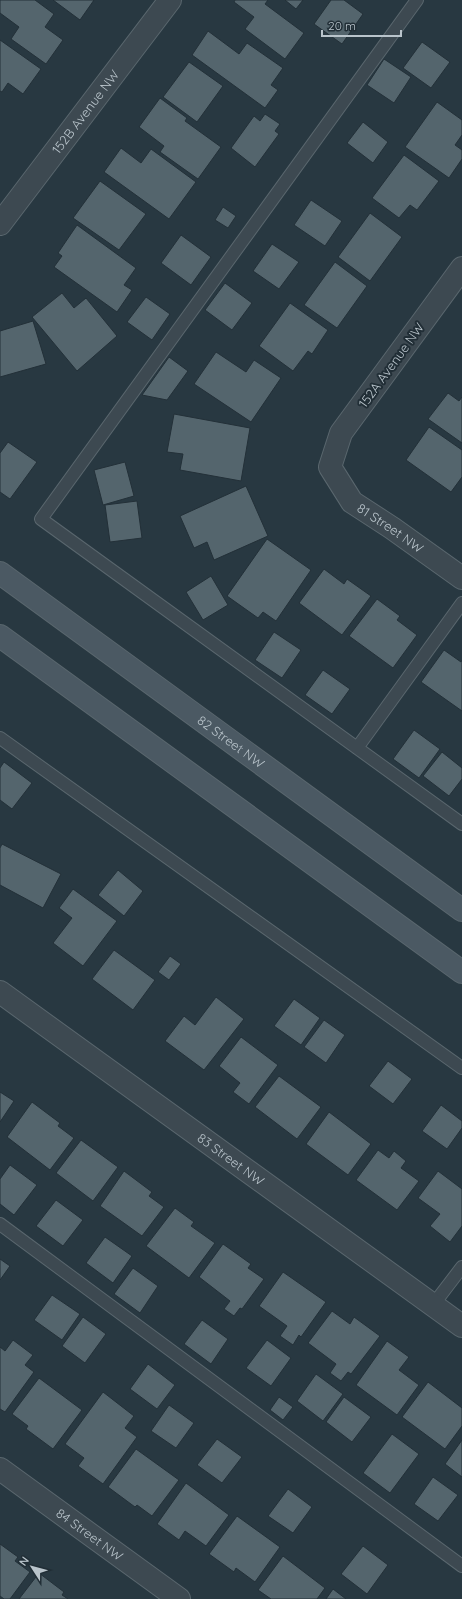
<svg xmlns="http://www.w3.org/2000/svg" width="462" height="1599" font-family="Quicksand,sans-serif">
<rect width="100%" height="100%" fill="#283841"/>
<path fill="#54656d" stroke="#233038" d="M0,0H35L54,14L45,27L63,40L46,64L11,39L19,27L0,13Z
M53,0H94L80,20Z
M235,0H268L265,4L304,33L285,59L245,29L254,17L234,2Z
M285,0H303L296,9Z
M331,0H344L363,14L342,44L314,24Z
M208,31L239,54L247,43L283,68L271,85L278,90L265,108L192,55Z
M0,40L41,69L23,94L8,83L2,92L0,91Z
M422,42L450,62L431,88L403,68Z
M384,59L411,77L394,103L367,85Z
M189,62L223,86L197,122L163,97Z
M160,98L187,118L185,121L221,147L198,179L160,152L164,146L139,127Z
M437,102L462,120V135L455,145L462,150V159L449,178L405,147Z
M265,114L280,124L275,131L279,134L255,167L231,148L254,116L260,121Z
M363,122L388,142L373,163L347,143Z
M121,148L141,163L151,149L196,182L169,219L104,172Z
M404,155L439,181L417,210L410,205L399,218L372,198Z
M100,181L146,214L119,250L73,218Z
M311,200L342,221L325,246L294,225Z
M223,207L236,216L228,228L215,220Z
M370,213L402,237L370,281L338,257Z
M77,225L136,268L124,285L132,290L117,312L54,267L62,256L58,253Z
M181,235L211,257L191,285L161,263Z
M272,244L299,262L279,289L253,271Z
M335,262L367,286L337,328L304,305Z
M225,283L252,303L232,330L205,310Z
M62,293L74,308L86,298L117,336L77,371L32,317Z
M146,297L170,314L152,340L127,322Z
M290,303L328,330L312,354L308,351L293,371L259,346Z
M33,321L46,364L0,377V331Z
M216,352L246,372L254,360L281,378L251,422L194,384Z
M169,357L188,371L167,400L142,395Z
M448,393L459,401L462,397V443L428,419Z
M174,414L250,428L241,481L180,470L183,454L167,452Z
M429,427L462,450V477L451,492L406,460Z
M8,442L37,462L10,499L0,492V453Z
M125,462L134,496L103,505L94,470Z
M246,486L268,536L214,560L207,542L194,548L180,516Z
M137,501L142,538L110,542L105,505Z
M267,539L311,570L276,621L263,612L258,618L227,596Z
M324,569L344,584L347,579L371,596L342,635L299,603Z
M211,576L228,605L203,620L186,592Z
M377,599L400,616L397,620L417,635L393,668L349,636Z
M274,632L301,650L282,678L255,660Z
M444,650L461,662L462,660V711L421,682Z
M323,670L350,689L332,714L305,695Z
M414,730L440,749L419,778L393,759Z
M442,752L462,768V779L449,796L423,776Z
M4,762L32,783L12,809L0,800V768Z
M2,844L61,874L43,908L0,885V848Z
M118,870L143,891L124,916L98,895Z
M73,889L117,921L83,966L53,943L72,918L59,908Z
M114,950L155,980L133,1010L92,979Z
M170,956L181,964L169,980L158,972Z
M216,997L244,1019L204,1070L165,1041L184,1016L195,1025Z
M294,999L320,1018L301,1045L274,1026Z
M324,1020L345,1035L326,1063L304,1047Z
M241,1037L278,1065L249,1104L233,1092L240,1083L219,1066Z
M388,1061L412,1079L393,1104L369,1086Z
M279,1076L321,1107L297,1139L255,1107Z
M0,1092L14,1101L0,1122Z
M32,1102L60,1123L58,1126L74,1138L50,1170L7,1137Z
M441,1105L462,1121V1128L447,1149L422,1131Z
M329,1112L371,1144L348,1175L306,1144Z
M81,1140L118,1167L93,1201L56,1173Z
M378,1150L389,1158L394,1151L406,1161L401,1168L419,1181L397,1210L356,1180Z
M10,1165L37,1185L14,1215L0,1204V1179Z
M124,1171L152,1192L149,1196L164,1207L142,1236L100,1206Z
M438,1171L462,1189V1226L450,1242L430,1226L440,1214L418,1198Z
M56,1200L83,1220L63,1246L36,1226Z
M175,1208L194,1222L191,1226L215,1243L189,1278L146,1246Z
M105,1237L132,1256L113,1283L86,1263Z
M223,1244L251,1264L248,1268L264,1279L242,1309L240,1308L234,1316L224,1309L230,1301L199,1277Z
M0,1259L10,1266L0,1280Z
M133,1268L158,1286L140,1313L114,1294Z
M283,1272L326,1302L301,1337L299,1335L293,1345L280,1336L287,1326L259,1306Z
M52,1295L80,1314L62,1340L34,1320Z
M332,1311L350,1324L354,1317L380,1336L351,1374L348,1372L341,1381L330,1373L336,1364L308,1343Z
M83,1317L106,1334L85,1363L62,1346Z
M202,1320L228,1339L211,1364L184,1344Z
M13,1340L33,1355L25,1365L34,1372L5,1412L0,1409V1347L5,1351Z
M267,1340L291,1358L271,1386L246,1368Z
M387,1341L409,1357L399,1370L419,1385L397,1415L356,1385Z
M148,1364L175,1385L157,1409L130,1389Z
M316,1374L343,1394L323,1421L297,1401Z
M39,1378L82,1410L53,1449L26,1429L28,1426L12,1414Z
M428,1382L462,1408V1426L445,1449L402,1417Z
M103,1392L134,1416L125,1428L137,1437L103,1484L78,1466L84,1458L65,1444Z
M279,1397L293,1407L283,1420L270,1410Z
M344,1397L371,1417L352,1442L326,1422Z
M169,1405L194,1423L176,1448L151,1431Z
M392,1434L419,1454L390,1493L363,1473Z
M217,1439L242,1457L222,1483L197,1465Z
M462,1440V1477L445,1464Z
M136,1449L179,1480L152,1516L137,1505L135,1507L108,1487Z
M433,1477L458,1495L438,1521L414,1504Z
M186,1483L229,1515L206,1546L185,1531L179,1540L157,1524Z
M288,1489L312,1507L293,1533L268,1516Z
M237,1516L280,1547L255,1582L236,1568L234,1572L209,1554Z
M0,1544L18,1557L15,1561L30,1572L10,1599H4L0,1596Z
M363,1546L388,1565L367,1594L341,1574Z
M283,1556L325,1588L317,1599H271L258,1590Z
M39,1573L64,1592L62,1595L68,1599H19Z
M333,1589L346,1599H326Z"/>
<g fill="none" stroke-linecap="round" stroke-linejoin="round">
<defs>
<path id="lane" d="M417,0L41,519L462,824
M0,738L462,1068
M357,748L462,603
M0,1224L462,1566
M433,1305L462,1267"/>
<g id="street">
<path id="s1" d="M0,224L170,0"/>
<path id="s2" d="M462,268L341,433L330,467L352,502L392,528L462,578"/>
<path id="s3" d="M0,992L462,1326"/>
<path id="s4" d="M0,1469L179,1599"/>
</g>
<g id="secondary">
<path id="s5" d="M0,573L462,910"/>
<path d="M0,636L462,972"/>
</g>
</defs>
<use href="#lane" stroke="#5a676e" stroke-width="14"/>
<use href="#street" stroke="#5a676e" stroke-width="24"/>
<use href="#secondary" stroke="#5a676e" stroke-width="24"/>
<use href="#lane" stroke="#3d4951" stroke-width="12"/>
<use href="#street" stroke="#3d4951" stroke-width="22"/>
<use href="#secondary" stroke="#4b5963" stroke-width="22"/>
</g>
<g text-anchor="middle" stroke-width="4" stroke-linejoin="round" paint-order="stroke">
<g font-size="13" fill="#b9c4cb" stroke="#212e36">
<text dy="5" stroke="none"><textPath href="#s1" startOffset="141">152B Avenue NW</textPath></text>
<text transform="translate(391 365) rotate(-54)" y="5">152A Avenue NW</text>
<text dy="5" stroke="none"><textPath href="#s2" startOffset="328">81 Street NW</textPath></text>
<text dy="5" stroke="none"><textPath href="#s5" startOffset="286">82 Street NW</textPath></text>
<text dy="5" stroke="none"><textPath href="#s3" startOffset="285">83 Street NW</textPath></text>
<text dy="5" stroke="none"><textPath href="#s4" startOffset="111">84 Street NW</textPath></text>
</g>
</g>
<g transform="translate(32 1567) rotate(306)" stroke="#212e36" stroke-width="3" paint-order="stroke">
<path d="M0-3L7 15L0 10L-7 15Z" fill="#b9c4cb"/>
<text y="-6" font-size="11" font-weight="bold" text-anchor="middle" fill="#b9c4cb">N</text>
</g>
<path d="M322 30v6h79v-6" fill="none" stroke="#b9c4cb" stroke-width="2"/>
<text x="328" y="30" font-size="12" fill="#b9c4cb" stroke="#212e36" stroke-width="3" paint-order="stroke">20 m</text>
</svg>
